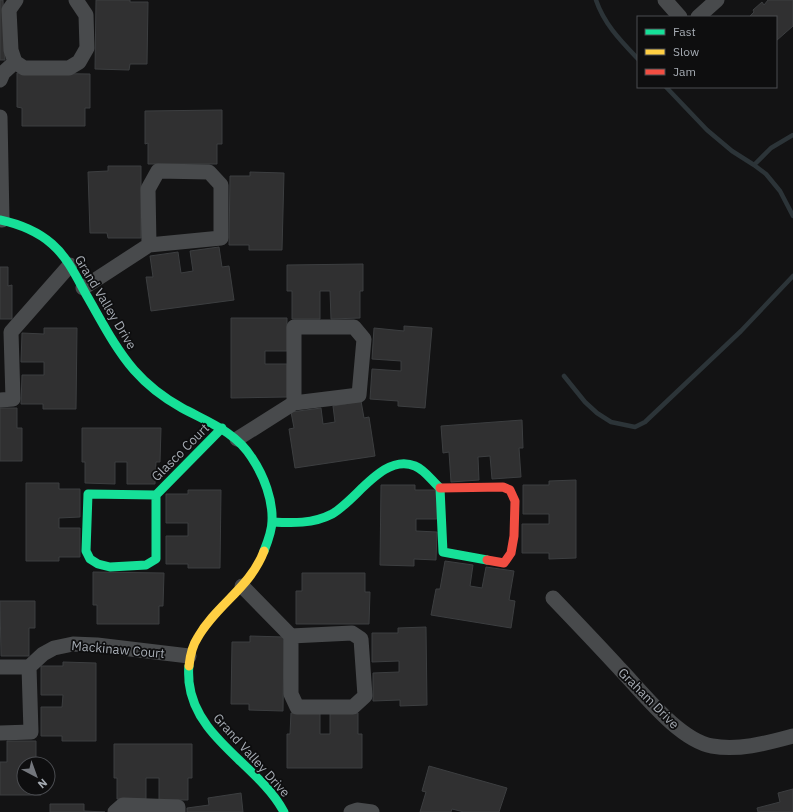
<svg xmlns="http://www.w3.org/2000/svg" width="793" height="812" font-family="'IBM Plex Sans',sans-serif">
<rect width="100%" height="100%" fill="#131314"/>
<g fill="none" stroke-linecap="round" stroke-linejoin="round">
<path stroke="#2c3438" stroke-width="4.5" d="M596,0C604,24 621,41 638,59
M666,87L707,130L732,151L754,165L766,174L780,191L793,216
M754,165L771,148L793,135
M564,376L585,402L597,413L611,422L635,427L645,422L741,331L793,276"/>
</g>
<path fill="#303031" stroke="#3c3e40" d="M0,0H3L5,60H0Z
M96,0H130V2H148L147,64H130L129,70L95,69Z
M768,0H793V26L776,41V17H749L754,12L753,10L762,2L764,5Z
M17,73L90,74V108H85V126H22V108L17,107Z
M222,110V144H217V164H148V143L145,144V111Z
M108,166H141V238H108L107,233H90L88,172L108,171Z
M250,172L284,173L282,250H249V245H229L230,176H250Z
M219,247L222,267L229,266L234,300L151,311L146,277H153L150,256L178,252L181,273L193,271L190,251Z
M363,264V291H360V318L331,319L330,291H320V319H292V291H287V265Z
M0,267H8V286L12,285V319H0Z
M231,318H287V351H265V364H287V397L231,398Z
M404,326L432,328L425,408L398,406V401L370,399L372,369L401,371V361L372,359L374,328L404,331Z
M44,328H77L76,409H43V404H21L22,375H44V362H21L22,333L44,334Z
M361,401L364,418L369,417L375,456L295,468L289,429L294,428L291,412L321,408L323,424L335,422L333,406Z
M0,408H17V428H22V461H0Z
M522,420L523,448H519L521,477L492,479L490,456L478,457L479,480L451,482L449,452L443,453L441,426Z
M82,428H161L160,462H156L155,484H127V462H115V484L85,483V462H82Z
M576,480V558L549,559V553H522V524H549V514H523V485H549V481Z
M26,483H59V489H80V517L59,518V528H80V557H59V561H26Z
M381,485H415V490H437V519H416V531L437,532L436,560L414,559V566L380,565Z
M188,490H221L220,568H188V564H166V536H188V523H166V494H188Z
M445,561L473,565L470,586L482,588L486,567L514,571L509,600L515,601L511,628L431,615L436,589H440Z
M93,572L164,573L163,606H159V624H97V605H93Z
M302,573H365V592H370L369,624H296V591H302Z
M0,601H35V628H29V656H1Z
M426,627L427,705L400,706V700L373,701V673L399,672V661L372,662V633H398V628Z
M250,636L284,637L283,711L249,710V704H231L232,642H250Z
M63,662L96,663V741H62V736H41V707H62L63,695H41V666H63Z
M291,713H320V734H330V713H358V734H362V768H287V734H290Z
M7,741H36V764H24V788H41V795H0V762H7Z
M114,744H192V778H188V800H159V778H146V799H117V778H114Z
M429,766L507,788L499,812H464L452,809L451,812H420L426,792L422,791Z
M793,789V812H758L757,808L780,802L778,793Z
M241,793L243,812H187V808L209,805L208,798Z
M50,804H84V811L105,812H50Z"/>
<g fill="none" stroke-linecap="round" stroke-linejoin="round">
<path stroke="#484a4c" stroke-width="15" d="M16,0L9,10L11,50L15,62L24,68H69L79,62L87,48L86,15L76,0
M665,0L680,17
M698,17L717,0
M0,80L3,73L15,62
M0,117L2,220
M83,288L149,245L221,238V185L209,172L158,171L148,189L149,245
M0,400L13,399L11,332L70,265
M237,439L294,403L359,395L364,339L354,327H294V403
M242,586L291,636V694L297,707H353L365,696L361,639L352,633L291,636
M553,598C576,622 598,645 620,669C643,693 679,740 712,746C739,751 767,743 793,736
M0,667H29L43,654L54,648L73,644L97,645L189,656
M0,733L31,732L29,667
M115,812L123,805L178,807V812
M351,812L357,810L372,812"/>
<path stroke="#16e098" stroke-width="9" d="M0,220C19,224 37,231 52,244C68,258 77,278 87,296C102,322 115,348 134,370C148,386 164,398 182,408C208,422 236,432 252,458C264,476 273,500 272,521C272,531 268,541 264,551
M156,495L88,494L86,551L90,559L98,564L110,567L146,565L156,559V495L222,428
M272,522C292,523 313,524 332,514C357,500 383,453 415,466C425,470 432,481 440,488L443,552L487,560
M189,666C188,671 189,676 189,682C195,739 259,765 284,812"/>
<path stroke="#ffcf43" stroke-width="9" d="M189,666C190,656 192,646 198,637C217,604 250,588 264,551"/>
<path stroke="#f24e42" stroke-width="9" d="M440,488L503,487L510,490L515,501L514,536L511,553L504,563L487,560"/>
</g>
<g text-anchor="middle" stroke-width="3.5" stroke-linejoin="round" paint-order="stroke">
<g font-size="13" fill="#a6acb4" stroke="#0e0e0f">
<text transform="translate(106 302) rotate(59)" y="5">Grand Valley Drive</text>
<text transform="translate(180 452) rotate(-45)" y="5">Glasco Court</text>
<text transform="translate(118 649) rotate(5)" y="5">Mackinaw Court</text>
<text transform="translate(649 698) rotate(45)" y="5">Graham Drive</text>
<text transform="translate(252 755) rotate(48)" y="5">Grand Valley Drive</text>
</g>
</g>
<rect x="637" y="16" width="140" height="72" fill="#0e0e0f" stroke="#4b4d51"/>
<rect x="645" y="29" width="20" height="6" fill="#16e098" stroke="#4b4d51"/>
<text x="673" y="36" font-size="12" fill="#a6acb4">Fast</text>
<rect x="645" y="49" width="20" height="6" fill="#ffcf43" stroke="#4b4d51"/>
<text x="673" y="56" font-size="12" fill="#a6acb4">Slow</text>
<rect x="645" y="69" width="20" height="6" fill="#f24e42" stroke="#4b4d51"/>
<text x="673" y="76" font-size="12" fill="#a6acb4">Jam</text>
<g transform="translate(36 776) rotate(139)"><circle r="19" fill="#0e0e0f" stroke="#4b4d51"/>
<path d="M0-3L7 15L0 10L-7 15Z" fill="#73767c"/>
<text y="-6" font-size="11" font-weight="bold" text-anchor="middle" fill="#a6acb4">N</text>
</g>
</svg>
